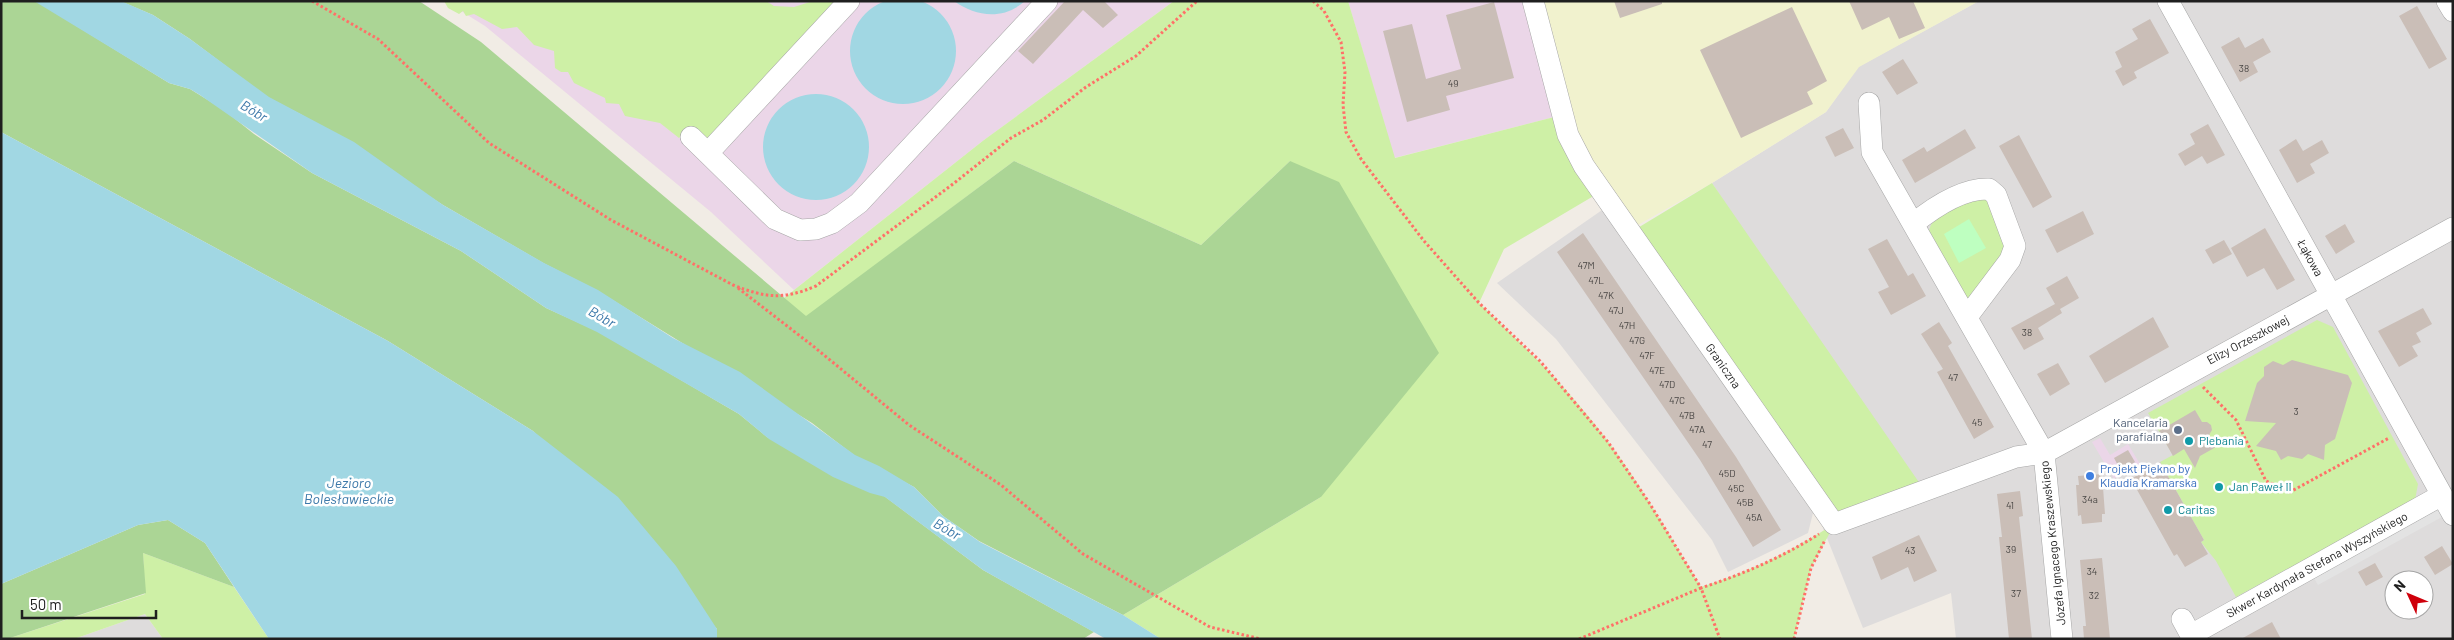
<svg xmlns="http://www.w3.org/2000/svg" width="2454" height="640" font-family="Barlow,sans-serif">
<rect width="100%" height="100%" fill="#f1ece5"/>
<path fill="#dedcdc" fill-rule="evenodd" d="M1979,1H2453V639H1956L1951,593L1863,628L1823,528L1908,486L1712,183L1826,112L1858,67ZM2394,580H2424V610H2394Z
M1605,208L1813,513L1808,533L1728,572L1712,540L1556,339L1497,283Z
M145,614L163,639H74Z"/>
<path fill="#ebd6e8" d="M445,1H1174L984,140L794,290L711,212L485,26Z
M1348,1H1533L1562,115L1394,158Z
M2100,438L2110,455L2128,444L2140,464L2114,479L2092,442Z"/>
<path fill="#f1f2ce" d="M1533,1H1979L1859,67L1826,112L1712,183L1638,225L1584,166Z"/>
<path fill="#cef0a6" d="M444,1H766L774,6L794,7L813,1H842L720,133L704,139L688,129L679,138L660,123L625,116L619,104L606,103L605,98L574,83L568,72H561L555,68L554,51L534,45L517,27L502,29L474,14L466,16L463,11L459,14L448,8Z
M1174,1H1348L1395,158L1562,115L1602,191L1504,249L1479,303C1525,347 1571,391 1609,443C1643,488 1671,539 1701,587C1751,571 1789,553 1834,524L1631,232L1712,183L1925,491L1834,525L1811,568L1794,639H1161L1123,615L1321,497L1290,161L1201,245L1014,161L806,317L784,298L984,140Z
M1973,197L1986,198L2007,247L1974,297L1966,299L1929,233C1930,213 1958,205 1973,197Z
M2317,320L2333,327L2418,484L2415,500L2236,597L2216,561L2201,542L2204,540L2160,462L2173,455L2148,413Z
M143,553L234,587L269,639H163L145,614L74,639H7L145,594Z"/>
<path fill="#abd595" d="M1,1H36L169,83L190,89L224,110L254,134L312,173L461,251L546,308L597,331L739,414L767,437L884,496L983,570L1094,632L1083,639H717V629L533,431L388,341L1,132Z
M120,1H419L481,42L806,316L1014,161L1201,245L1290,161L1339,182L1439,353L1321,497L1123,615L979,541L943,516L914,487L855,456L812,423L598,291L545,264L443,205L302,115L267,97L190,39L153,15Z
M168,520L205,543L234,587L143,553L146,593L7,639H1V584L138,525Z"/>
<path fill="#beffc0" d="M1969,219L1986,248L1959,263L1944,234Z"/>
<path fill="#e3e3e3" d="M2433,500L2442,517L2318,585L2309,570Z"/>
<path fill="#a1d7e3" d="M850 51a53 53 0 1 1 106 0a53 53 0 1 1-106 0Z
M34,1H121L153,15L190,39L269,97L354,142L443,205L544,263L598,290L673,338L740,372L855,455L879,466L914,487L943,516L980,542L1123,615L1161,639H1106L983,570L885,497L870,493L833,477L769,439L739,414L597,332L546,308L461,251L312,173L200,95L190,89L169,83Z
M954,1H1025C1004,20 976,17 954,1Z
M763 147a53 53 0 1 1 106 0a53 53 0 1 1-106 0Z
M1,132L388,341L533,431L618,497L676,566L717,629V639H269L205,543L168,520L138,525L1,584Z"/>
<path fill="#cabeb7" d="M1065,1H1104L1118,15L1103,28L1083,10L1033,64L1018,51Z
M1614,1H1662V4L1620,18Z
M1849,1H1913L1925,28L1899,39L1889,17L1862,30Z
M1494,2L1514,78L1446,96L1450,110L1407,122L1383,31L1412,24L1426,79L1461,69L1446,15Z
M2417,6L2447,59L2429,69L2399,16Z
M1792,7L1827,81L1807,92L1813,104L1741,138L1700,50Z
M2150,19L2169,53L2134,72L2137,78L2123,86L2115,71L2122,67L2115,52L2138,39L2132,29Z
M2239,37L2245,48L2263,38L2271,52L2253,62L2258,72L2240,82L2221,47Z
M1903,59L1918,83L1897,95L1882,72Z
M2208,124L2225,155L2207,164L2202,156L2185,166L2178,154L2195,144L2190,134Z
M1843,128L1854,148L1835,157L1825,137Z
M1965,129L1976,148L1915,183L1902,160L1924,147L1927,152Z
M2019,135L2052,197L2033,208L1999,146Z
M2296,139L2303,151L2322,140L2329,153L2310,164L2315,173L2297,183L2279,150Z
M2083,211L2094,234L2057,253L2045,230Z
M2345,224L2355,242L2336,254L2325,236Z
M2265,228L2295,280L2277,290L2264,268L2247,277L2231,248Z
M1583,233L1736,457L1781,530L1753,547L1700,460L1557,252Z
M1887,239L1908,276L1913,273L1926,296L1891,315L1878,292L1889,287L1868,249Z
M2224,240L2232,254L2213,264L2205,250Z
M2067,276L2079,298L2060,309L2062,313L2038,328L2044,339L2024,350L2011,328L2055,304L2046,288Z
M2423,308L2432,324L2416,333L2421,342L2412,346L2418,356L2399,367L2378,331Z
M2153,317L2169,347L2105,383L2089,356Z
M1939,322L1952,343L1948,346L1994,427L1974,439L1937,372L1943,369L1921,334Z
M2292,360L2348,375L2352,383L2335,439L2325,445L2324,460L2308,454L2302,459L2288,456L2281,460L2276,451L2256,446L2276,423L2245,421L2257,383L2264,376V367L2273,361L2283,365Z
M2058,363L2070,384L2050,396L2037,374Z
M2195,410L2202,422H2207L2211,425L2212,430L2209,435L2216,447L2200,456L2195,468L2184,449L2173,456L2159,431Z
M2128,450L2135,462L2121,471L2114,458Z
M2160,462L2204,540L2201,542L2208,554L2185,567L2177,554L2174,556L2131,479Z
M2102,474L2105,514H2102V522L2082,524L2081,515L2078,516L2076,485H2079L2078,476Z
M2020,491L2023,516L2019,517L2032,639H2009L1999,537H2002L1997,494Z
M1919,535L1937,571L1914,582L1908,567L1881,580L1872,557Z
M2442,546L2453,564L2435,575L2424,557Z
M2102,558L2110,639H2084L2083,626H2086L2080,560Z
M2375,563L2383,577L2366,586L2358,572Z
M2272,622L2281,639H2241Z"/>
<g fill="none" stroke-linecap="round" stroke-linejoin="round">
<defs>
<path id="minor" d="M1533,1L1568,135L1584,166L1834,524L2016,457L2044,453L2453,228
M2168,1L2453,515
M2447,1L2453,11
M1869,103L1872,152L1913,224
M691,137L775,219L800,230L816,229L832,223L859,203L1047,1
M708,153L849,1
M1967,317L2010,260L2015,246L1996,195L1989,189C1962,188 1934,207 1913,224L2044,453L2062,639
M2182,619L2193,639
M2191,635L2442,495"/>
</defs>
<use href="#minor" stroke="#a6a6a6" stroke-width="22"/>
<path stroke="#ff7068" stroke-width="3" stroke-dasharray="2.5 2.5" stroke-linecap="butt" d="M312,1L378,39L489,143L611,220L733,285C766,298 783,300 816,286L953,184L1011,138L1043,120L1086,87L1136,56L1197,1
M1313,1L1324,11L1341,42L1345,72L1343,105L1346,132L1361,159L1424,241L1479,303L1540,361L1608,442L1650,504L1701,588C1743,574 1781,558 1819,534
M738,288L813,346L909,425L1001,485L1083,554L1210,627L1261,639
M2203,387L2236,420L2266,481L2290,492L2389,438
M1579,639L1701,588L1720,639
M1794,639L1811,568L1825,540"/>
<use href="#minor" stroke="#fff" stroke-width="21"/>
</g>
<circle fill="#5c6f8a" stroke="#fff" stroke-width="2" cx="2178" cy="430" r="5"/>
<g fill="#0f9aa8" stroke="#fff" stroke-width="2">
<circle cx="2189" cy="441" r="5"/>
<circle cx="2219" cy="487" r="5"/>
<circle cx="2168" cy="510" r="5"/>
</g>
<circle fill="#3f7fe0" stroke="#fff" stroke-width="2" cx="2090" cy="476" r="5"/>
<g text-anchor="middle" stroke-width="5" stroke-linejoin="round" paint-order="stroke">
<g font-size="10" fill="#4a4745">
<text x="2244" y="72">38</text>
<text x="1453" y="87">49</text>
<text x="1586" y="269">47M</text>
<text x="1596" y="284">47L</text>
<text x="1606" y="299">47K</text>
<text x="1616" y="314">47J</text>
<text x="1627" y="329">47H</text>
<text x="2027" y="336">38</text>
<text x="1637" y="344">47G</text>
<text x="1647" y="359">47F</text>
<text x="1657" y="374">47E</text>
<text x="1953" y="381">47</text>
<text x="1667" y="388">47D</text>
<text x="1677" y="404">47C</text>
<text x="2296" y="415">3</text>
<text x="1687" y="419">47B</text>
<text x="1977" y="426">45</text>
<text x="1697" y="433">47A</text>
<text x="1707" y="448">47</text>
<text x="1727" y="477">45D</text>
<text x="1736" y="492">45C</text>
<text x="2090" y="503">34a</text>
<text x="1745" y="506">45B</text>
<text x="2010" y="509">41</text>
<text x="1754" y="521">45A</text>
<text x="2011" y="553">39</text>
<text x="1910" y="554">43</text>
<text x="2092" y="575">34</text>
<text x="2016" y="597">37</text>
<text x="2094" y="599">32</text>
</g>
<g font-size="12" fill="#1f1f1f" stroke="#fff">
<text transform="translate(2310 258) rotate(61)" y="4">Łąkowa</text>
<text transform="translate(2248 340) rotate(-28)" y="4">Elizy Orzeszkowej</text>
<text transform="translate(1723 366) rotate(55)" y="4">Graniczna</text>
<text transform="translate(2053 543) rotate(-96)" y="4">Józefa Ignacego Kraszewskiego</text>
<text transform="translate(2317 565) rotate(-29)" y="4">Skwer Kardynała Stefana Wyszyńskiego</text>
</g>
<g font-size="12" fill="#4e5e75" stroke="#fff" text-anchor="end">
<text x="2168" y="427">Kancelaria<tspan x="2168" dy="14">parafialna</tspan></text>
</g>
<g font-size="12" fill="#0d838f" stroke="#fff" text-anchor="start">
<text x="2199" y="445">Plebania</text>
<text x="2229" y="491">Jan Paweł II</text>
<text x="2178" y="514">Caritas</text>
</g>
<g font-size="12" fill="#366cbe" stroke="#fff" text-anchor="start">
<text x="2100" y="473">Projekt Piękno by<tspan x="2100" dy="14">Klaudia Kramarska</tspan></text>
</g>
<g font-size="14" font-style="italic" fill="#3c78a9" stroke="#fff">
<text transform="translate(254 111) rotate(31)" y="5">Bóbr</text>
<text transform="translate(602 317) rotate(30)" y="5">Bóbr</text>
<text x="349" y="488">Jezioro<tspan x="349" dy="16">Bolesławieckie</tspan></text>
<text transform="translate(947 529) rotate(30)" y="5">Bóbr</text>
</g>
</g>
<rect width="2454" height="640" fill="none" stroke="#1f1f1f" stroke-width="5"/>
<g transform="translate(2409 595) rotate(314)"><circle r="24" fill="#ffffff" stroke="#a5a5a5"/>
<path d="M0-4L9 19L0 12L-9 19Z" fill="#cf000b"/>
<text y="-8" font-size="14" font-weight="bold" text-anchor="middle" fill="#1f1f1f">N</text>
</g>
<path d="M22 610v8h134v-8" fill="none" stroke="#1f1f1f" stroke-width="2.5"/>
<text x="30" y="610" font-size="15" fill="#1f1f1f" stroke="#ffffff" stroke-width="4" paint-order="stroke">50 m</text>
</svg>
